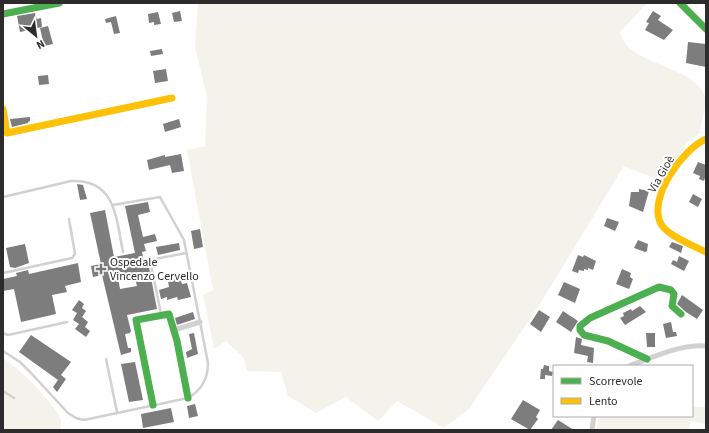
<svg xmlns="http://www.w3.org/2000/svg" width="709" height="433" font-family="'Source Sans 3',sans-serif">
<rect width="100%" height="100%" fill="#fff"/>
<path fill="#f3f2eb" d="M198,3H647L620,32C621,36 623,40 625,43C642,67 706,69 706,104L699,134L687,143L662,181L624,166L540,304L469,409L444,428L397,401L378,421L346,397L316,413L288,396L281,372L247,371L244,358L226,341L214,349L203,295L213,290L187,150L205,146L207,97L195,47Z
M3,358C16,365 56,405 60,418C62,422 61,426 60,430H3Z
M692,407H706V424L690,421L689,430H596L599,416H692Z"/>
<path fill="#7d7d7d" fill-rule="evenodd" d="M180,11L182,21L174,22L172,13Z
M653,11L661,16L658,20L673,30L664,40L645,30L649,23L646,22Z
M158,12L161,24L154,25V22L149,23L148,14Z
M35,13L37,19L41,18L42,27L20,32L17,16Z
M116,16L120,33L114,34L111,22L106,23L105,19Z
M48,26L53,44L44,46L40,28Z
M688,42L706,44V67L686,63Z
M162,49L163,54L151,56L150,51Z
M166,69L168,81L155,83L153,71Z
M48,75L49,84L39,85L38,76Z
M30,117V121L28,122V123L12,127L10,119Z
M179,119L181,127L165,132L163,124Z
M181,154L184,171L172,173L170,165L149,170L147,160L165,155V157Z
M698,162L706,165V175L704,181L699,179L700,176L693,173Z
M77,184L83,185L87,199L80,200Z
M639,189L649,191L643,212L629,206L631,192H639Z
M693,194L702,199L698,207L689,202Z
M148,202L150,212L138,215L143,237L155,234L157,241L144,244L146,251L142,252L144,262H148L157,309L127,315L131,331L130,333L125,334L128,348H131V352L121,355L102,275L93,277L91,266L101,264L90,213L105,210L114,257L135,253L125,206ZM134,275L137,286L120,289L118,278Z
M607,218L619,222L615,231L604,226Z
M200,229L203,247L194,249L191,231Z
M638,240L648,244L647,251L645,252L634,248Z
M672,242L683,246L681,253L669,247Z
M179,243L180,250L158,255L156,247Z
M25,244L29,263L15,268L10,267L6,248Z
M578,255L583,257L584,255L596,261L593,270L588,268V270L584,269V271L579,270L578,273L572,271Z
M679,256L689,261L684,271L671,264L673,260L677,262Z
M78,263L81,282L65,286L67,292L52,295L56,314L21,322L14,289L3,291V279L17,276L16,273L28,270L29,274Z
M622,269L631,273L630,277L633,279L629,289L616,284Z
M180,278L182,284L187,283L191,297L178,300L177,297L167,300V297L161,299L159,290L169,287L168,281Z
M564,282L580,289L575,303L558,295Z
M682,295L703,310L697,319L686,312L677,304Z
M79,300L84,304L82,308L86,311L82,317L88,322L85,327L90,331L86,337L75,329L79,324L73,320L77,313L72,310Z
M640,306L646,312L625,325L620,318L624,316L623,313L631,309L632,311Z
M539,310L550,317L541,332L530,324Z
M563,311L578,321L571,332L556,322Z
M193,312L195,319L177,325L175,318Z
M671,322L673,332H676L677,336L666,338L663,324Z
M194,333L198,354L187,358L186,352L192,349L189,334Z
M646,333H655V347H647Z
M31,335L71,362L61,375L66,379L57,392L53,387L58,380L19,352Z
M576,337L582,339L581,345L594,348L593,363L587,362L588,356L574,353Z
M135,362L143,400L129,402L121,364Z
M544,365L549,366V371L553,372L552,376L545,375V379H540L541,369H543Z
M523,400L540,410L536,417L538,419L530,430L511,419Z
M195,404L198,416L189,418L187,406Z
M171,408L174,422L143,428L141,414Z
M558,420L574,430H551Z"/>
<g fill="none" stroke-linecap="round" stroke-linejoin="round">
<path stroke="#d1d1d1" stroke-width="2.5" d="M3,197L71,181C116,179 116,218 123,252
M3,273L72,258L75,254L69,219
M161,314L150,260L186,253
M3,333L8,335L67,322
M3,351L20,362L31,373L68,413L76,418L84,420L188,398C202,390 208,379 208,363L184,240L160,197L113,205
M106,359L117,412
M3,391L14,398"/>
<path stroke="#d1d1d1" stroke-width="5" d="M174,330L200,322
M629,366C654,357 680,344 706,346
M592,430L594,416"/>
<path stroke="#4caf50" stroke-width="7" d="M680,3L706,29
M3,14L59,3
M647,359L608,341L584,335L580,330V326L590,318L659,287L671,290L674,294L672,306L681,314
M153,405L136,320L169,314L177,341L188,398"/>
<path stroke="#ffc107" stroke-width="7" d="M3,109L7,133L172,98
M706,139C683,149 649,196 660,222C665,235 694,246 706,252"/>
</g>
<path fill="#767676" stroke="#fff" stroke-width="1.5" d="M99 263h4v4h4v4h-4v4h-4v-4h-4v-4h4z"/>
<g text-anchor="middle" stroke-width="4" stroke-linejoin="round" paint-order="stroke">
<g font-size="12" fill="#2c2c2c" stroke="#fff">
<text transform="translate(661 174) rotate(-60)" y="4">Via Gioè</text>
</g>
<g font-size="12" fill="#2c2c2c" stroke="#fff" text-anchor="start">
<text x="110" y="266">Ospedale<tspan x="110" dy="14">Vincenzo Cervello</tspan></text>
</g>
</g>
<rect width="709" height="433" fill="none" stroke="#2c2c2c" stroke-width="8"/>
<rect x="553" y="365" width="140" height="52" fill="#ffffff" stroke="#ababab"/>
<rect x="561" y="378" width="20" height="6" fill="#4caf50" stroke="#ababab"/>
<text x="589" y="385" font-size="12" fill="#2c2c2c">Scorrevole</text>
<rect x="561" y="398" width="20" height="6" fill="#ffc107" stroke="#ababab"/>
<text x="589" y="405" font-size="12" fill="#2c2c2c">Lento</text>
<g transform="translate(36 36) rotate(151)" stroke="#ffffff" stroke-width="3" paint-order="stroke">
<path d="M0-3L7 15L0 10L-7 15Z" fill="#2c2c2c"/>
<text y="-6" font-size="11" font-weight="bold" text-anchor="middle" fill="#2c2c2c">N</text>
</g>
</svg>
